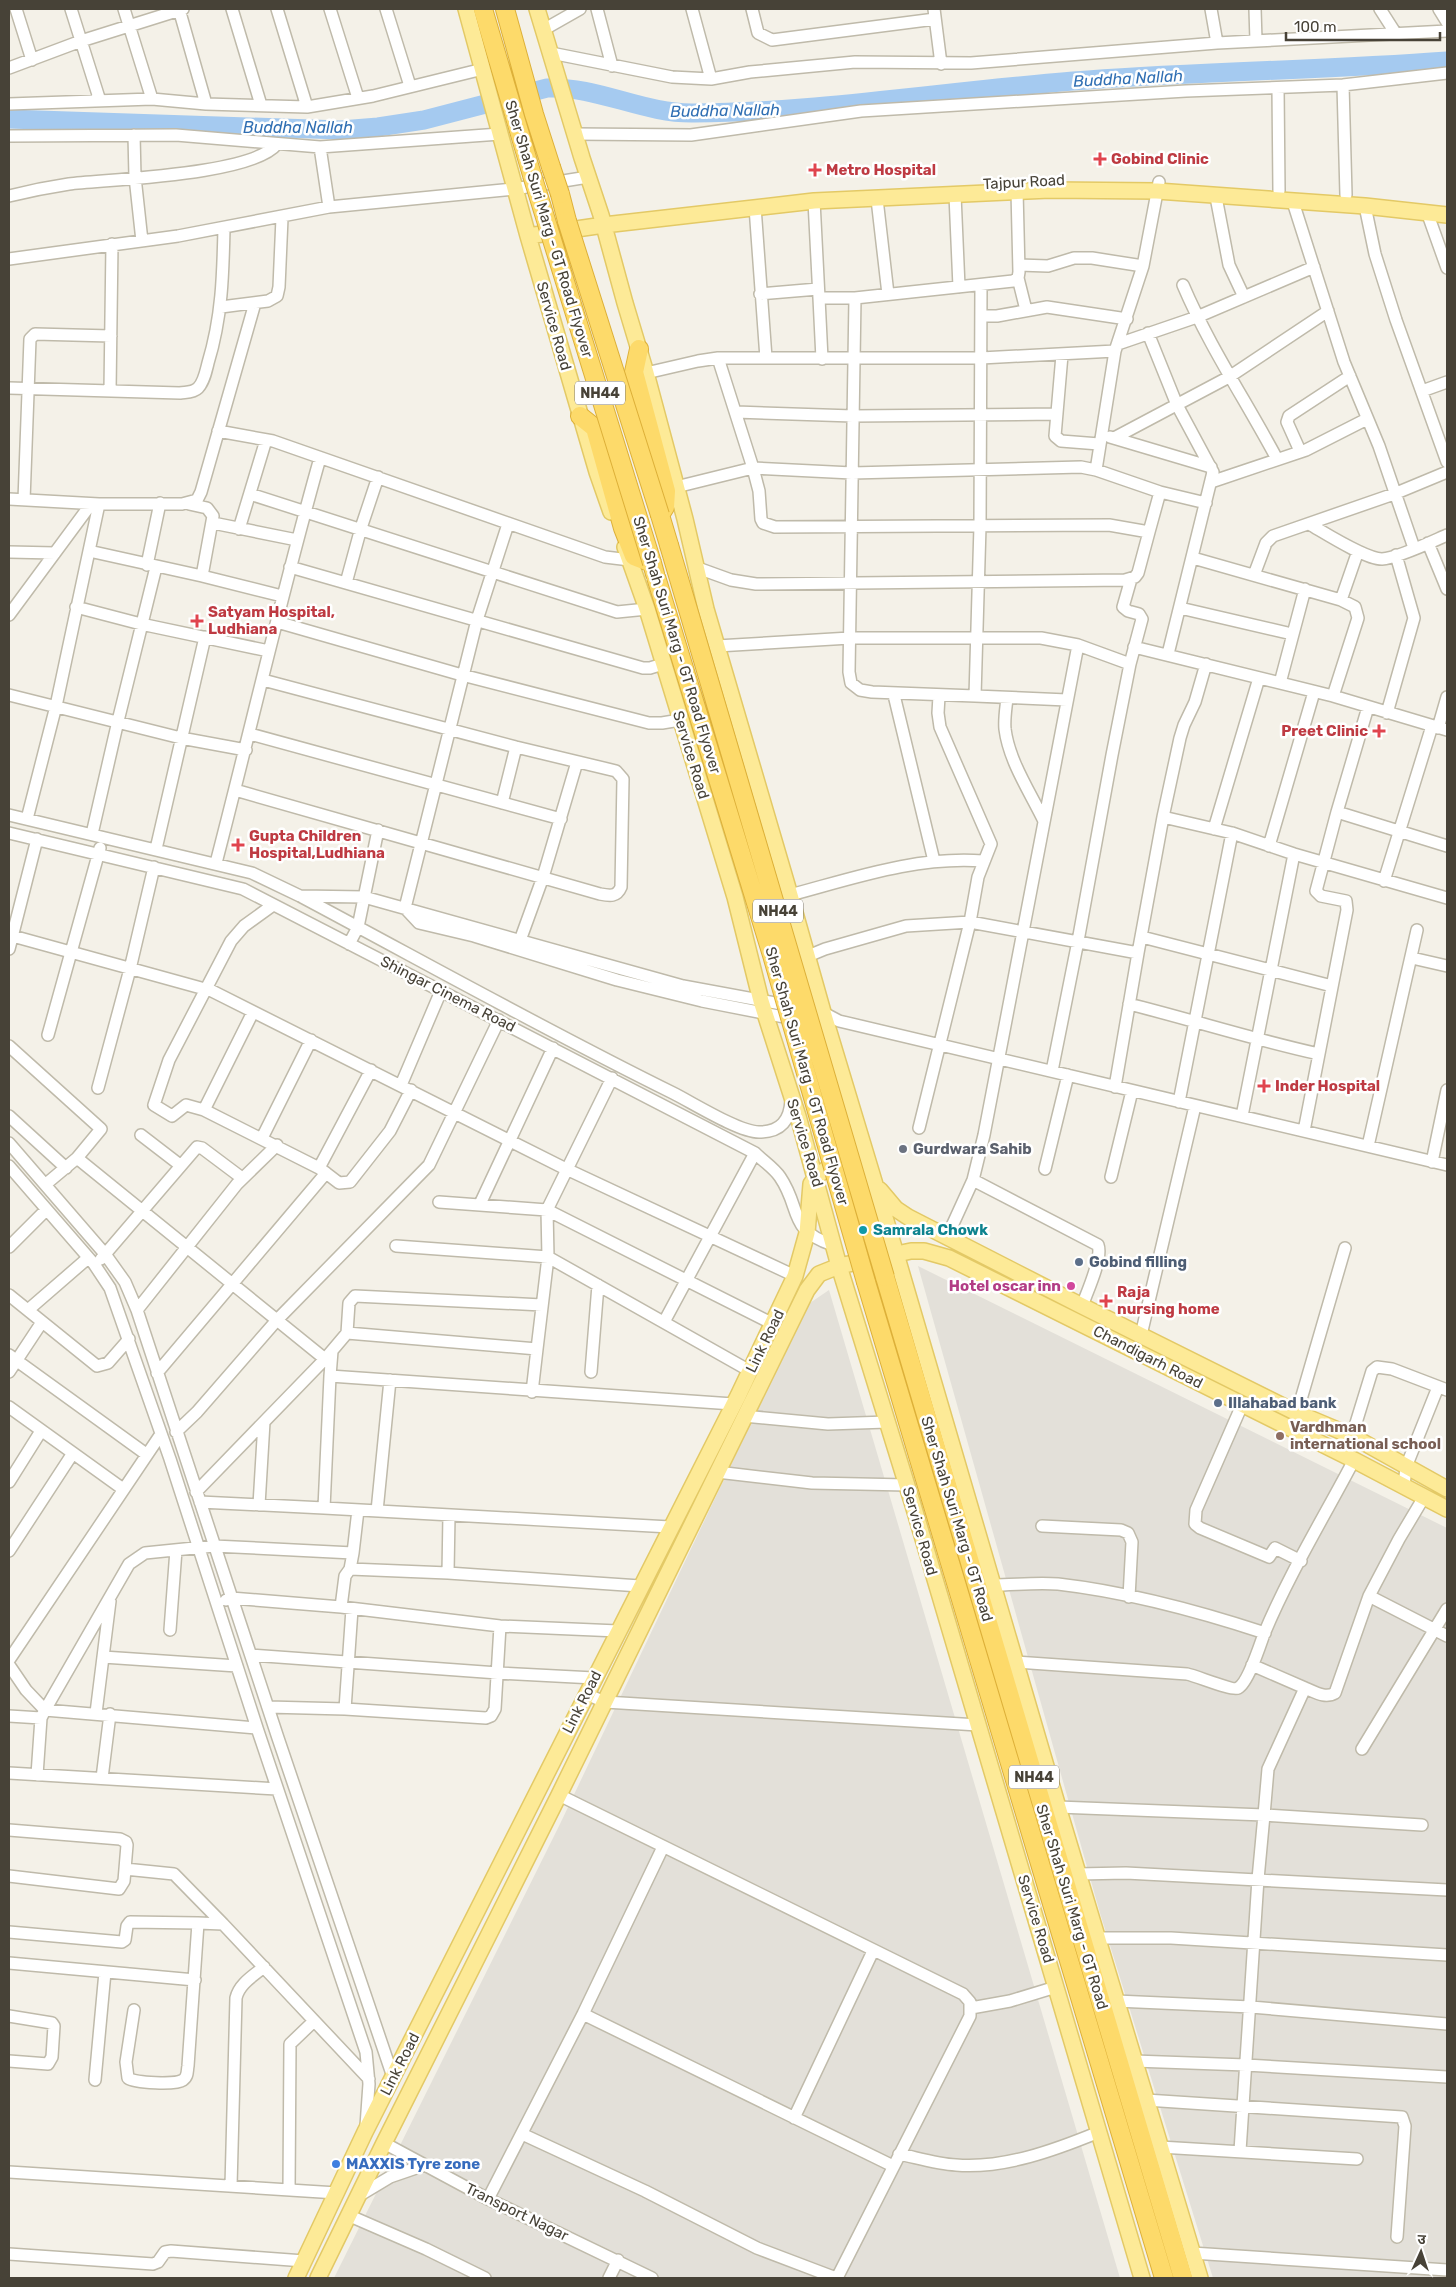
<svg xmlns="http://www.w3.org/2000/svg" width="1456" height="2287" font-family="Rubik,'Noto Sans Devanagari',sans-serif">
<rect width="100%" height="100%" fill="#f4f1e8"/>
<path fill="#e3e0d9" d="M918,1266L1447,1528V2278H1213L1100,1913Z
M829,1290L1120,2278H334L560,1824L807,1305Z"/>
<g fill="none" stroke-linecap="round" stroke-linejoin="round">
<path stroke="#a5caf0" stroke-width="19" d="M9,119L341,130L378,127L424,120L547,88C598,86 643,114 694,113C826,112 957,89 1088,80C1208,71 1328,70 1447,61"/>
<defs>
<path id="minor" d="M16,9L32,60
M71,9L100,101
M124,9L152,99
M179,9L206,104
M232,9L261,105
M277,9L307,107
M330,9L358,98
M386,9L410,86
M597,9L612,66
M692,9L711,79
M752,9L758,33L772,40L935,19
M934,9L941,64
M1211,9L1217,43
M1255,9L1256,41
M1380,9L1396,34
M1439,9L1447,22
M543,30L580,9
M551,53L672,77L711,79L750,72L855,62L971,63L1217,43L1447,31
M9,68L81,41L183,9
M1343,85L1346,195
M1278,88L1279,191
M9,104L152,99L206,104L307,107L373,96L483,69
M574,134L691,135L861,111L1186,91L1343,85L1447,73
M134,135L135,177L142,241
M9,136L176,135L320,147L500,134
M320,147L329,207
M955,195L959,287
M9,196C29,191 49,187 69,184C113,179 252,175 277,144
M1216,197L1229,265L1244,297
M877,199L888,294
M814,201L819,298H855L1013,281L1018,278L1019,272L1017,191
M1293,202L1344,362L1379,446L1414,548
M1365,206L1375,254L1396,320L1447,462
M755,207L766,358
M1427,212L1447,268
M9,259L178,236L329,207L514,189L588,177
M1019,265L1048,266L1074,258H1092L1143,266
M1018,278L1026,310
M1183,285C1209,346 1246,401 1277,459
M760,294L818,289
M819,298L822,359
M855,298L849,672L851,683L860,690L872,692L975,696L980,526L981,285
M221,307L268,301L277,296L279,287L282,218
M981,316H997L1047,307L1127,319
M1148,333L1177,405L1213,472L1168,654
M1118,344L1197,317L1314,267
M1062,355L1055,436L1061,441L1099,444
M718,358L753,468L852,473L1081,467L1096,470L1160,492L1206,503
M646,373L698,361L718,358H981L1115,351L1143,266L1159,182
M9,388L180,393C186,392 193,393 198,388C204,382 206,371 208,363C222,317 223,275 224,228
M110,391L112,244
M1422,391L1447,382
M736,412L853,416L1057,414
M218,431L273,441L605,557L630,560
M1110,437L1211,467
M1114,438L1229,377L1328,311
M1300,451L1287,422L1289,416L1350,376
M1096,470L1115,351
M1211,482L1306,450L1367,419
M676,487L753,468L759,491L761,519L763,523L775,527L1109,525L1149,532L1160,492
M250,494L617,612L647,609
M9,499L99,504H182L197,500L201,492L255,303
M24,500L30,339L35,334L111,336
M189,504L207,508L213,516L202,576L282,596
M213,523L297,540
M508,524L477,620L405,908L419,923L474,936L617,980L702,1001L794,1019
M1309,524C1325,533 1365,559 1382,559C1398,558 1431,542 1447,535
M239,529L266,440
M1428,543L1447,589
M89,551L202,576
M9,552L55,553
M1193,558L1341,600L1355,607L1358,618L1333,696
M147,565L160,503
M290,567L643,668H650L663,664
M695,567L731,580L756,584L1125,580L1135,577L1138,573L1149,532
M1254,575L1266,543L1273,536L1394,494L1447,472
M346,583L361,528L378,477
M1341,600L1358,551
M76,607L141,624L269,651
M1180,608L1292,634
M9,615L91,504
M277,622L462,675L649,723H662L680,720
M1078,645L984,1135L973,1180L1098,1245C1103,1258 1087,1292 1082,1306
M717,646L850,638H1041L1078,645L1130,664
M1134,647L1333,696L1447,730
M1280,683L1305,589
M9,695L181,738L246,750
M894,695L934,861
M975,696L1067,700
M1007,698C1006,708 1004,719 1005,729C1009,761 1030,792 1044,821
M1368,707L1337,812L1447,846
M1387,713L1414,618L1396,555
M1438,728L1447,697
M250,734L561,819
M235,790L600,894C610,896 617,897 621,887L623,779L616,771L516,747L263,680
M502,803L516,747
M9,815L252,873L300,896C424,962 547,1031 673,1093C693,1103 739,1132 759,1132C781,1132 790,1120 791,1100
M1163,817L1232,833L1294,854L1447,898
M27,819L56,706L99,504
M1214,829L1259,678
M9,833L243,889L755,1153C763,1161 774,1168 780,1177C802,1209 787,1230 833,1245
M92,834L118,721L156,567
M1269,846L1314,692
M156,849L205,637
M216,863C251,728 282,592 320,458
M1384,881L1432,726
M790,895C854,878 916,856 983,861
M300,896L364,897L683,986L792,1006
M273,905L244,926L231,941L169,1060L154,1105L172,1116L186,1105L204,1110L319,1168L371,1070
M9,935L212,991L562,1167L795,1276
M1142,937L1332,986
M349,944L358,927L378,830
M518,946L543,877L577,762
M9,949L37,839
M808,956L825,949L906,926L970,922L1138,953L1163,817L1180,738L1184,725L1195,702L1206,664
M1412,958L1447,966
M1129,1004C1193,1020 1255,1040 1319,1054
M820,1011L839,1021L1447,1165
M48,1035L100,848
M9,1046L101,1129L77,1158
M1052,1071L1078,941L1112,755L1130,664L1142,619L1139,614L1128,611L1123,607L1131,579
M401,1085L441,991
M1115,1087L1138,953
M98,1088L130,969L154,867
M1179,1102L1232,833
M204,1110L253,1012
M9,1116L66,1168
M1242,1116L1294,854
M919,1128L970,922L978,877L991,844L940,727L938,713L939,696
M1304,1131L1347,910L1346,901L1321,896L1316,891L1337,812
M141,1135L180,1165
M262,1138L311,1040
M9,1143L105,1254L125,1282L137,1310L278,1738L393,2077
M1368,1146L1417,930
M1432,1162L1447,1090
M9,1166L94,1264L110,1288L170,1459L257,1728
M1045,1169L1068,1075
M326,1173L339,1183L350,1182L390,1131L411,1090
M1111,1177L1132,1091
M46,1184L77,1158L325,1359L347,1333L537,1349L548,1257L547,1210L773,1324
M439,1202L547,1210L612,1078
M480,1204L553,1048
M947,1237L973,1180
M396,1246L548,1257L750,1371
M9,1247L46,1210
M101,1259L197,1147L202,1148L242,1178
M9,1295L97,1366L108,1363L129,1339
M28,1310L88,1258
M137,1310L237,1184L277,1145
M664,1322L755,1153
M347,1333L349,1303L355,1296L542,1305
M1141,1335L1195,1106
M332,1351L330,1376L733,1404
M9,1355L146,1454
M9,1372L42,1322
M591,1372L598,1285
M157,1373L326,1173L319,1168
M330,1376L324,1508L670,1527
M532,1392L537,1349
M1242,1405L1196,1510L1195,1524L1200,1528L1269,1557L1275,1548L1301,1561
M9,1407L123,1489
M1297,1413L1345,1248
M744,1416L828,1424L887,1422
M176,1432L197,1412L277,1320L429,1165L499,1020
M1352,1436L1372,1371L1377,1367L1392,1369L1447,1390
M717,1472L812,1483L907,1485
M9,1482L41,1431
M1404,1486L1406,1467L1438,1387
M196,1492L325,1359
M200,1502L324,1508
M259,1505L264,1422
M377,1511L390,1380
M1042,1526L1121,1530L1128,1533L1132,1542L1129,1597
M9,1551L73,1453
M353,1553L358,1510
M448,1573L449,1515
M993,1585C1014,1585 1037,1582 1058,1584C1128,1592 1198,1611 1265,1633
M1369,1596L1447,1636
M226,1600L231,1598L341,1607L500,1626L618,1631
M341,1607L345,1576L350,1569
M170,1630L176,1550
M251,1655L498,1673L594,1678
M103,1657L237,1666
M9,1660L161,1434
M1015,1662L1187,1674C1197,1676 1232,1691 1238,1688C1248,1683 1260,1645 1264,1634C1289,1574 1324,1517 1354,1460
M9,1665L26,1690L45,1710L257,1728L366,2052L369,2084L366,2126
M1252,1665L1305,1688
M586,1694L605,1702L978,1725
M268,1707L345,1709L486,1718L491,1716L495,1709L500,1626
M345,1709L352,1609
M96,1713L110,1601
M9,1716L41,1718
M1362,1749L1447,1609
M9,1773L277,1789
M37,1775L41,1718L45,1710L129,1564L145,1553L214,1546L353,1553L350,1569L448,1573L640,1586
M102,1778L110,1714
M559,1795L963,1994L970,2002V2016L837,2278
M1058,1807L1264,1815L1268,1769L1305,1688C1315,1692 1325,1699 1335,1693L1369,1596L1399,1539L1424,1497
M9,1830L120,1839L126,1842L127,1845L124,1881L119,1889L9,1876
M125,1869L174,1874L223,1924
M1078,1874L1126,1873L1447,1890
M9,1932L122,1942L125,1940L127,1926L130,1922L198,1923
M1097,1938H1171L1447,1955
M9,1963L195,1980
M1116,2001L1251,2007L1447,2024
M971,2008L1010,2001L1056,1987
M134,2010L126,2062L128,2078C135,2083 176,2085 183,2080C188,2077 187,2071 188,2066L198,1923L223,1924L369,2079
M583,2014L893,2166
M9,2016L52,2023L54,2026L52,2057L48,2064L9,2061
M1134,2061L1246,2065L1447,2077
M95,2080L105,1972
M1146,2100L1402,2117L1405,2126L1397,2237
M794,2118L873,1951
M522,2134L645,2191L757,2248L836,2278
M384,2143L488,2199L652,2278
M1160,2147L1357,2159
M1240,2151L1258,1879L1264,1815L1422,1825
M899,2154C918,2158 937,2164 956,2165C1004,2169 1055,2150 1099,2132
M9,2172L337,2193
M231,2186L236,1998C239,1984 253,1976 264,1967
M289,2190L290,2044L314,2021
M360,2195L390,2177L425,2165
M488,2199L583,2014L663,1847
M350,2216L426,2249L485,2278
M1192,2253L1447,2270
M9,2254L153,2264L158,2262L165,2252L171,2251L304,2261
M609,2278L618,2260"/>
<path id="major" d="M466,9L528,236L597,472L611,512
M537,9L582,158L601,215L625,303L646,373L685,519L706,609L790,895L823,1012L896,1254L1058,1807L1200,2278
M528,236L604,225L814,201L1050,190L1157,191L1365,206L1447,215
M625,547L647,609L735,897L761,1001L798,1116L839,1266L913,1505L1142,2278
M880,1190L896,1209L908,1217L1082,1306L1297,1413L1352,1436L1447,1489
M296,2278L365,2132L738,1396L795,1276L807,1233L811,1184C820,1168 844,1159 862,1163
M318,2278L384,2143L559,1795L807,1290L819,1274L839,1266L911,1251H924L949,1258L1354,1460L1447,1509"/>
<path id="highway" d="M483,9L532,175
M505,9L534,114L551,167
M560,194L567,221
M639,349L634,372L666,491L665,507L660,515L669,545
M580,416L595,428L623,528L634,556L652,563L655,574
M885,1277L1183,2278
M866,1282L1164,2278"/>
</defs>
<use href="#minor" stroke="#bfbaaa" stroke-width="14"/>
<use href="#major" stroke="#e3c966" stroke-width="18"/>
<use href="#highway" stroke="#ddb039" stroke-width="20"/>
<use href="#minor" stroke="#fff" stroke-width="11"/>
<use href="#major" stroke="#fdea97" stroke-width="15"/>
<use href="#highway" stroke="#fdda6a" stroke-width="18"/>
<defs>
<path id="highway-bridge" d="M551,167L560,194
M532,175L652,563
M567,221L660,515
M669,545L885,1277
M656,577L772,955L866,1282"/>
</defs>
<use href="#highway-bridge" stroke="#ddb039" stroke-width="20" stroke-linecap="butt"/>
<use href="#highway-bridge" stroke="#fdda6a" stroke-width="18"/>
</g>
<g fill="#e0444e" stroke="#fff" stroke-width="2">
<path d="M1097.5 151.5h5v5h5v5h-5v5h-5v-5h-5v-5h5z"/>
<path d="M812.5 162.5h5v5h5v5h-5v5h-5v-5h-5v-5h5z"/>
<path d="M194.5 613.5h5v5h5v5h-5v5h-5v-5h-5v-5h5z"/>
<path d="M1376.5 723.5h5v5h5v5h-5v5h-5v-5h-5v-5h5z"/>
<path d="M235.5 837.5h5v5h5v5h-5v5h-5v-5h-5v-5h5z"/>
<path d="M1261.5 1078.5h5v5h5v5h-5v5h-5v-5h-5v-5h5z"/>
<path d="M1103.5 1293.5h5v5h5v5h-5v5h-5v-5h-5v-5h5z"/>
</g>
<circle fill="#6b7280" stroke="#fff" stroke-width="2" cx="903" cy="1149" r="5"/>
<circle fill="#0f9aa8" stroke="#fff" stroke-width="2" cx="863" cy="1230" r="5"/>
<g fill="#5c6f8a" stroke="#fff" stroke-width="2">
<circle cx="1079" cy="1262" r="5"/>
<circle cx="1218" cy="1403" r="5"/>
</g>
<circle fill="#d1479c" stroke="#fff" stroke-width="2" cx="1071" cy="1286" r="5"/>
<circle fill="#8d6e63" stroke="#fff" stroke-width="2" cx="1280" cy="1436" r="5"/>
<circle fill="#3f7fe0" stroke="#fff" stroke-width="2" cx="336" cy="2164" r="5"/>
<g text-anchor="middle" stroke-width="5" stroke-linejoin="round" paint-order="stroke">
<g fill="#fff" stroke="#7e7b73" stroke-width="1">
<rect x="575" y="381.5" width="50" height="23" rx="4"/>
<rect x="753" y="899.5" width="50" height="23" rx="4"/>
<rect x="1009" y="1765.5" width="50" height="23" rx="4"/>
</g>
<g font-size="14" font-weight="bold" fill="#474237">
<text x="600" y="398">NH44</text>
<text x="778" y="916">NH44</text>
<text x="1034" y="1782">NH44</text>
</g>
<g font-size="15" font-weight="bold" fill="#be3a42" stroke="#fff" text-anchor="start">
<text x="1111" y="164">Gobind Clinic</text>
<text x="826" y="175">Metro Hospital</text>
<text x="208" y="617">Satyam Hospital,<tspan x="208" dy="17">Ludhiana</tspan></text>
<text x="1368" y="736" text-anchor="end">Preet Clinic</text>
<text x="249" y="841">Gupta Children<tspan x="249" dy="17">Hospital,Ludhiana</tspan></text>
<text x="1275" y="1091">Inder Hospital</text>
<text x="1117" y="1297">Raja<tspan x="1117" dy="17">nursing home</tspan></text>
</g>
<g font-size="15" fill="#474237" stroke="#fff">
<text transform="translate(1024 182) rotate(-3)" y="5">Tajpur Road</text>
<text transform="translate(549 229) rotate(73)" y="5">Sher Shah Suri Marg - GT Road Flyover</text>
<text transform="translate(554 326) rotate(74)" y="5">Service Road</text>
<text transform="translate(677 645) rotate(73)" y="5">Sher Shah Suri Marg - GT Road Flyover</text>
<text transform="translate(691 755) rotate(73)" y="5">Service Road</text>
<text transform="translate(448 994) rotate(27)" y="5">Shingar Cinema Road</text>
<text transform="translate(807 1076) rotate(74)" y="5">Sher Shah Suri Marg - GT Road Flyover</text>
<text transform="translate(805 1143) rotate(73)" y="5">Service Road</text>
<text transform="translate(765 1341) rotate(-64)" y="5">Link Road</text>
<text transform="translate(1148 1357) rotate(27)" y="5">Chandigarh Road</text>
<text transform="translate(957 1519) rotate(73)" y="5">Sher Shah Suri Marg - GT Road</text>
<text transform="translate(920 1531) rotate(74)" y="5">Service Road</text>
<text transform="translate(582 1702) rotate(-63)" y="5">Link Road</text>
<text transform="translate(1072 1907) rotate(73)" y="5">Sher Shah Suri Marg - GT Road</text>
<text transform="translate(1036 1919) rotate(73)" y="5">Service Road</text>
<text transform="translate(400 2064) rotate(-63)" y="5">Link Road</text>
<text transform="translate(517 2212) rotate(26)" y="5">Transport Nagar</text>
</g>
<g font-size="15" font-weight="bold" fill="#5b616d" stroke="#fff" text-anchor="start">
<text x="913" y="1154">Gurdwara Sahib</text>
</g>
<g font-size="15" font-weight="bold" fill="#0d838f" stroke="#fff" text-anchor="start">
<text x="873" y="1235">Samrala Chowk</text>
</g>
<g font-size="15" font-weight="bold" fill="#4e5e75" stroke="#fff" text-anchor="start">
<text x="1089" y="1267">Gobind filling</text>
<text x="1228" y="1408">Illahabad bank</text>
</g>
<g font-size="15" font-weight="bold" fill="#b23c85" stroke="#fff" text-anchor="end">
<text x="1061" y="1291">Hotel oscar inn</text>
</g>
<g font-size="15" font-weight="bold" fill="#785e54" stroke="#fff" text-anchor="start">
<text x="1290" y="1432">Vardhman<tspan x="1290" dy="17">international school</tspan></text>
</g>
<g font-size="15" font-weight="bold" fill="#366cbe" stroke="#fff" text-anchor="start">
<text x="346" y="2169">MAXXIS Tyre zone</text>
</g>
<g font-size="16" font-style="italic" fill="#306fb3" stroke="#fff">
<text transform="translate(1128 78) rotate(-3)" y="6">Buddha Nallah</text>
<text transform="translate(725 110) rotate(-1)" y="6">Buddha Nallah</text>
<text x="298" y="133">Buddha Nallah</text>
</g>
</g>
<rect width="1456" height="2287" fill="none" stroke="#474237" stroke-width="20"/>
<g transform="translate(1421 2252) rotate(3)" stroke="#ffffff" stroke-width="4" paint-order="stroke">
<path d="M0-4L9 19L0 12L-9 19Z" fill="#474237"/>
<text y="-8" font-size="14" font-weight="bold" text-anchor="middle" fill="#474237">उ</text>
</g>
<path d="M1286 32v8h154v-8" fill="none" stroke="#474237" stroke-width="2.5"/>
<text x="1294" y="32" font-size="15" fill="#474237" stroke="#ffffff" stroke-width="4" paint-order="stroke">100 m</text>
</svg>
